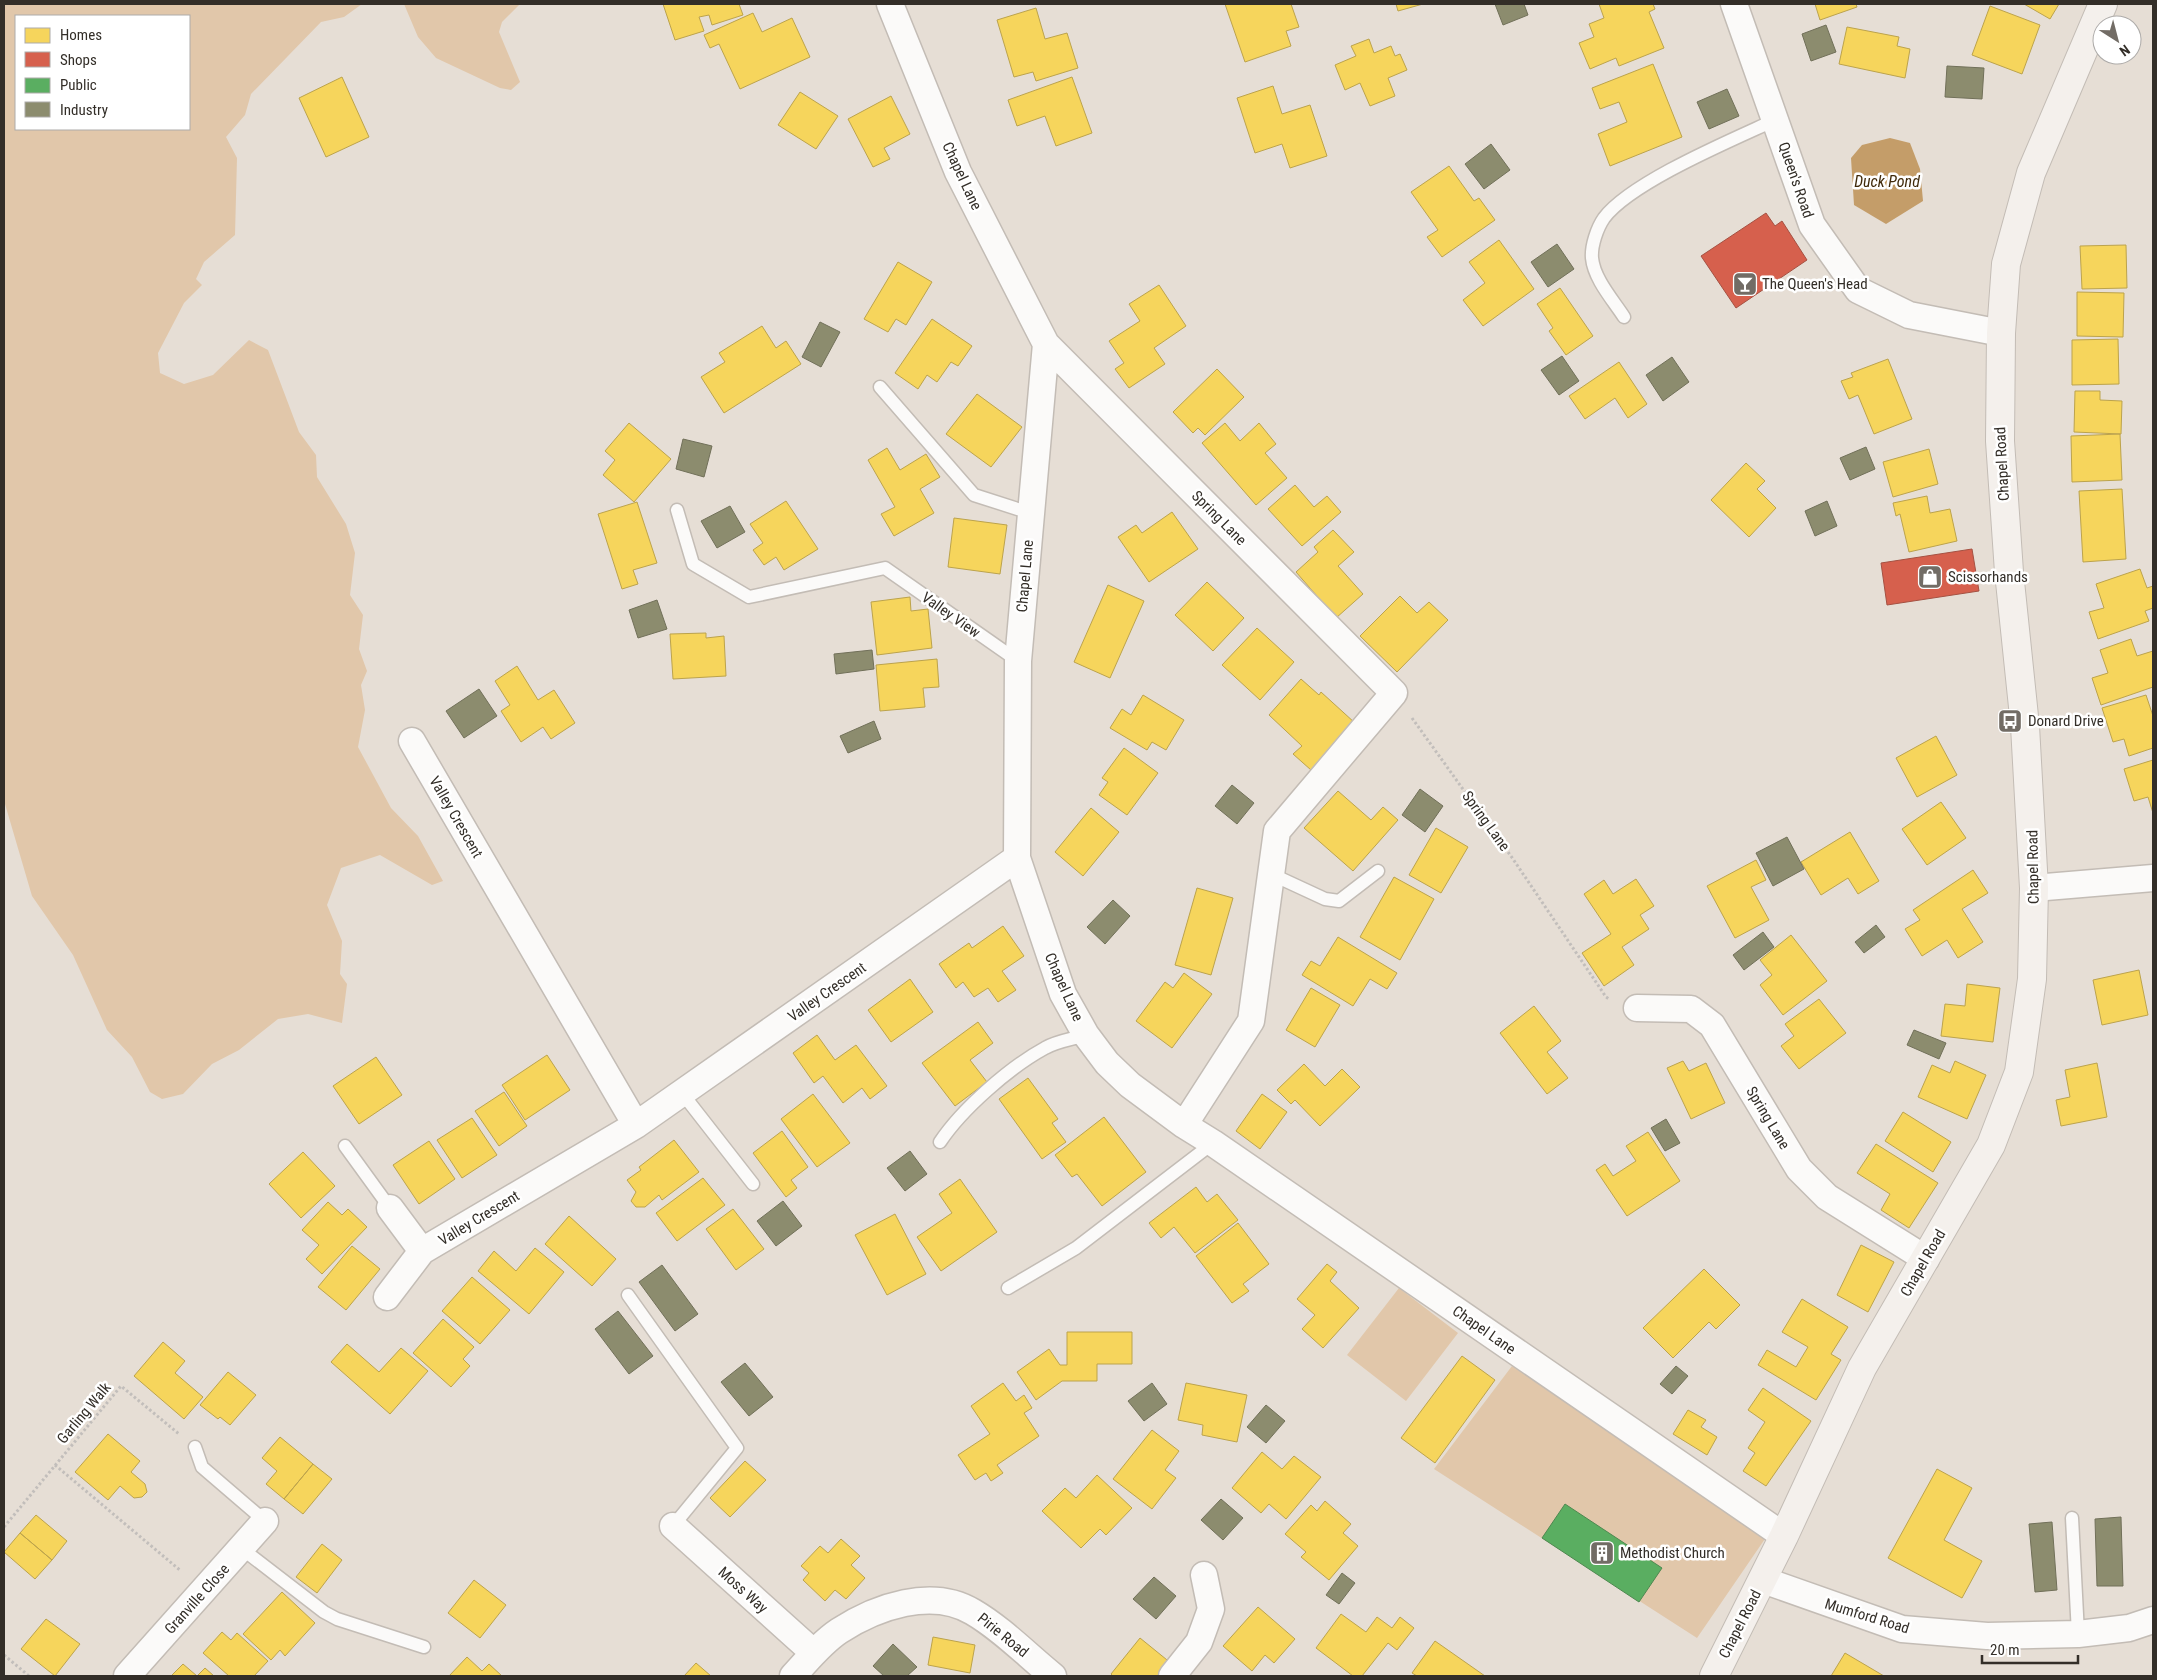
<svg xmlns="http://www.w3.org/2000/svg" width="2157" height="1680" font-family="'Roboto Condensed',sans-serif">
<rect width="100%" height="100%" fill="#e6ded5"/>
<path fill="#e1c7aa" fill-rule="evenodd" d="M4,4H362L344,17L321,22L251,94L245,115L226,137L237,158L235,235L204,262L196,279L202,285L184,303L158,353L160,373L184,384L213,375L249,340L268,350L299,432L316,455L317,477L346,524L355,553L350,595L363,615L359,649L367,671L361,685L365,710L358,747L391,808L418,836L443,881L432,885L380,855L341,868L327,905L342,941L340,974L347,984L342,1023L308,1014L278,1019L239,1050L212,1064L183,1094L162,1099L150,1092L132,1057L107,1030L73,955L32,896L5,804ZM16,16H189V129H16Z
M404,4H520L502,22L499,32L520,82L511,90L500,88L436,58L418,37Z
M1399,1288L1458,1333L1406,1401L1347,1355Z
M1512,1366L1769,1533L1697,1638L1434,1469Z"/>
<path fill="#c49d69" d="M1890,138L1910,143L1920,169L1923,201L1886,224L1854,205L1851,158L1862,145Z"/>
<path fill="#f6d55c" stroke="#bca34c" d="M663,4H739L743,15L712,25L709,15L699,17L704,31L675,40Z
M1225,4H1291L1299,27L1286,31L1291,46L1245,62Z
M1396,4H1423L1398,11Z
M1599,4H1653L1655,9L1649,12L1664,48L1619,66L1616,58L1590,69L1579,43L1594,37L1589,24L1604,18Z
M1815,4H1856L1857,7L1820,20Z
M2024,4H2059L2050,19Z
M1990,6L2040,25L2022,74L1972,55Z
M1036,8L1045,39L1067,33L1078,68L1036,81L1033,72L1014,77L997,20Z
M753,13L762,32L792,18L810,57L740,89L719,44L710,48L704,35Z
M1847,27L1899,37L1897,46L1910,49L1905,78L1839,64Z
M1369,39L1374,53L1391,46L1395,56L1400,54L1407,70L1388,78L1395,96L1370,106L1360,83L1345,90L1335,65L1356,56L1351,46Z
M1653,64L1682,137L1610,166L1598,134L1627,122L1619,102L1600,109L1592,88Z
M342,77L369,137L326,157L299,98Z
M1072,77L1092,133L1056,146L1045,116L1017,126L1008,100Z
M1273,86L1282,114L1310,105L1327,156L1290,168L1282,144L1255,153L1237,98Z
M800,92L838,116L816,149L778,125Z
M891,96L910,134L884,148L890,159L873,167L848,119Z
M1449,166L1474,201L1479,198L1495,220L1442,257L1427,237L1438,230L1411,192Z
M1499,240L1534,289L1483,326L1463,300L1485,283L1469,262Z
M2126,245L2127,288L2082,289L2080,246Z
M898,262L932,282L906,325L896,319L888,332L864,319Z
M1159,285L1186,326L1154,348L1165,364L1129,388L1115,369L1124,363L1109,341L1140,321L1129,304Z
M1560,288L1593,336L1566,355L1549,331L1553,328L1537,304Z
M2077,292L2124,293L2123,337L2077,336Z
M932,319L972,346L958,366L951,362L937,382L927,375L918,389L895,373Z
M762,326L776,348L786,341L801,364L724,413L701,377L725,362L719,353Z
M2118,339L2119,384L2072,385V340Z
M1888,359L1912,419L1874,434L1858,395L1849,399L1841,381L1853,377L1851,373Z
M1619,362L1647,404L1628,418L1615,398L1585,419L1569,396Z
M1217,369L1244,397L1205,435L1198,428L1193,433L1173,412Z
M2075,391H2100V400L2122,401L2121,434L2074,432Z
M977,394L1022,427L991,467L946,434Z
M629,423L671,459L634,502L603,475L615,460L605,451Z
M1225,423L1240,441L1259,423L1276,444L1265,453L1287,478L1256,505L1202,443Z
M2120,434L2122,480L2072,482L2071,436Z
M887,448L900,470L926,454L940,477L920,489L934,513L894,536L881,514L895,507L868,460Z
M1929,449L1938,484L1893,497L1883,462Z
M1746,463L1765,481L1757,489L1776,508L1749,537L1711,500Z
M1295,485L1314,507L1327,496L1341,512L1302,546L1268,509Z
M2122,489L2126,559L2083,562L2079,491Z
M1927,496L1930,513L1950,509L1957,541L1909,552L1900,514L1896,516L1893,503Z
M786,501L818,549L784,570L776,557L764,565L753,550L763,543L750,524Z
M637,502L657,563L633,570L638,584L622,589L598,514Z
M1172,512L1198,549L1149,582L1118,537L1136,525L1142,533Z
M954,518L1007,525L1000,574L948,567Z
M1333,530L1354,552L1338,566L1363,594L1336,618L1296,572L1318,552L1314,547Z
M2140,569L2147,588L2153,586V608L2145,611L2149,621L2098,639L2089,612L2104,608L2096,584Z
M1207,582L1244,618L1213,651L1175,615Z
M1108,585L1144,601L1110,678L1074,662Z
M1400,596L1417,613L1429,602L1448,620L1397,672L1360,636Z
M910,597L911,611L928,609L932,648L877,655L871,602Z
M1257,628L1294,662L1260,700L1222,665Z
M706,633V638L724,636L726,676L673,679L670,634Z
M2131,639L2137,656L2153,651V687L2101,705L2092,678L2108,673L2100,650Z
M937,659L939,687L923,688L925,707L880,711L876,665Z
M517,666L538,700L554,690L575,723L551,739L543,727L521,742L501,711L510,705L495,681Z
M1301,679L1319,695L1321,692L1355,723L1311,770L1293,754L1302,746L1269,715Z
M1143,695L1184,720L1166,750L1152,742L1147,750L1110,728L1122,709L1131,715Z
M2146,695L2153,716V748L2129,756L2124,739L2113,742L2102,708Z
M1936,736L1957,775L1917,797L1896,758Z
M1124,748L1158,773L1127,815L1099,795L1108,782L1102,778Z
M2153,760V813L2148,797L2134,801L2124,769Z
M1338,791L1371,820L1383,807L1398,820L1353,871L1304,828Z
M1941,802L1966,838L1927,865L1902,829Z
M1091,808L1119,832L1083,876L1055,852Z
M1436,828L1468,847L1441,893L1409,875Z
M1850,832L1879,881L1858,894L1848,878L1821,895L1801,862Z
M1756,860L1766,880L1751,887L1769,920L1735,938L1707,886Z
M1973,870L1988,893L1962,909L1983,942L1958,958L1947,940L1922,956L1905,929L1920,920L1913,910Z
M1394,877L1434,899L1400,960L1360,937Z
M1636,879L1654,906L1640,915L1649,929L1622,947L1634,965L1604,986L1582,953L1611,934L1584,894L1604,880L1613,894Z
M1197,888L1233,898L1211,975L1175,965Z
M1003,926L1024,956L1002,971L1016,990L998,1002L988,988L974,997L963,982L956,988L939,964L969,943L972,948Z
M1791,935L1827,981L1783,1015L1760,985L1772,975L1760,960Z
M1338,937L1397,973L1387,989L1370,979L1353,1006L1302,975L1311,961L1320,966Z
M2139,970L2148,1015L2102,1025L2093,980Z
M1184,973L1212,994L1172,1048L1136,1021L1165,982L1173,988Z
M910,979L933,1012L891,1042L868,1010Z
M1967,984L2000,988L1993,1042L1941,1036L1945,1004L1965,1006Z
M1311,988L1340,1005L1315,1047L1286,1030Z
M1819,999L1846,1033L1799,1069L1781,1046L1794,1036L1785,1024Z
M1534,1006L1561,1041L1547,1052L1568,1078L1547,1094L1500,1033Z
M978,1022L993,1043L970,1060L987,1082L955,1106L922,1063Z
M817,1035L835,1060L856,1045L887,1086L870,1099L862,1088L843,1103L823,1076L814,1083L793,1053Z
M547,1055L570,1090L525,1120L502,1085Z
M376,1057L402,1095L359,1124L333,1086Z
M1683,1061L1689,1071L1706,1063L1725,1103L1691,1119L1667,1068Z
M1955,1061L1986,1075L1967,1119L1918,1097L1932,1065L1950,1073Z
M2097,1063L2107,1117L2061,1126L2056,1100L2070,1097L2065,1070Z
M1304,1064L1325,1086L1342,1069L1360,1087L1320,1126L1295,1100L1291,1104L1277,1090Z
M1028,1078L1058,1119L1052,1123L1066,1142L1042,1159L999,1099Z
M504,1092L527,1126L499,1146L475,1111Z
M813,1094L850,1143L817,1167L781,1119Z
M1262,1094L1287,1112L1260,1149L1236,1131Z
M1903,1112L1951,1142L1933,1172L1885,1141Z
M1104,1117L1146,1172L1102,1206L1077,1174L1072,1177L1055,1155Z
M472,1118L497,1155L462,1178L437,1140Z
M782,1131L808,1167L791,1180L797,1188L786,1197L753,1153Z
M1648,1132L1680,1181L1627,1216L1596,1170L1605,1164L1613,1176L1636,1161L1626,1146Z
M674,1140L699,1172L662,1200L659,1195L645,1207H636L631,1201L636,1192L627,1180L641,1170L639,1167Z
M429,1141L455,1179L419,1204L393,1165Z
M1876,1144L1938,1183L1909,1228L1881,1210L1890,1194L1857,1173Z
M303,1152L335,1186L301,1218L269,1184Z
M703,1178L725,1205L677,1241L656,1213Z
M960,1179L997,1232L941,1271L917,1237L952,1213L939,1194Z
M1196,1187L1207,1202L1217,1194L1238,1220L1195,1253L1174,1227L1161,1238L1149,1223Z
M328,1202L342,1215L348,1209L367,1227L322,1274L306,1259L319,1245L302,1230Z
M733,1209L764,1249L736,1270L706,1229Z
M895,1214L926,1274L887,1295L855,1235Z
M569,1216L616,1259L592,1286L545,1244Z
M1238,1223L1269,1264L1243,1284L1249,1291L1232,1303L1196,1256Z
M1861,1245L1894,1262L1868,1312L1837,1295Z
M352,1246L380,1269L346,1310L318,1287Z
M535,1248L564,1272L529,1314L478,1271L494,1251L516,1271Z
M1327,1264L1337,1272L1330,1281L1359,1308L1323,1348L1302,1329L1315,1315L1297,1299Z
M1704,1269L1740,1305L1716,1329L1709,1322L1673,1358L1643,1328Z
M472,1277L510,1310L480,1344L442,1311Z
M1802,1299L1848,1327L1831,1354L1841,1360L1816,1400L1758,1365L1767,1350L1796,1367L1808,1347L1782,1332Z
M443,1319L474,1347L463,1359L470,1366L451,1387L413,1353Z
M1067,1332H1132V1364H1097V1381H1062L1036,1400L1017,1372L1049,1349L1060,1365H1067Z
M163,1342L185,1361L175,1373L203,1397L184,1419L134,1376Z
M347,1344L379,1372L401,1348L428,1371L390,1414L331,1362Z
M1462,1356L1495,1380L1435,1463L1401,1438Z
M228,1372L256,1395L230,1425L220,1417L218,1419L200,1405Z
M1003,1383L1016,1401L1024,1395L1032,1408L1024,1413L1039,1436L997,1465L1003,1473L991,1481L986,1473L975,1480L958,1455L990,1434L971,1406Z
M1186,1383L1247,1395L1237,1442L1202,1435L1203,1425L1178,1420Z
M1763,1388L1811,1421L1766,1486L1743,1471L1755,1453L1748,1448L1765,1422L1748,1410Z
M1688,1410L1706,1420L1701,1427L1717,1437L1707,1455L1673,1434Z
M1152,1430L1179,1451L1165,1470L1176,1478L1152,1509L1113,1479Z
M108,1434L140,1461L131,1472L145,1484L147,1492L142,1497L134,1498L120,1486L108,1500L75,1472Z
M280,1437L313,1464L284,1499L266,1484L277,1471L262,1458Z
M1262,1452L1282,1469L1294,1456L1321,1477L1286,1519L1269,1504L1261,1513L1232,1488Z
M745,1461L766,1480L730,1517L710,1498Z
M313,1464L332,1479L303,1514L284,1499Z
M1937,1469L1972,1488L1944,1540L1982,1561L1962,1598L1888,1558Z
M1097,1475L1132,1508L1106,1535L1100,1529L1081,1548L1042,1511L1065,1488L1076,1498Z
M1325,1501L1351,1524L1343,1533L1358,1546L1329,1580L1301,1557L1306,1552L1285,1534L1311,1505L1317,1511Z
M36,1515L67,1541L52,1560L20,1533Z
M20,1533L52,1560L35,1579L4,1552Z
M841,1539L860,1556L851,1565L865,1578L846,1599L835,1590L825,1601L803,1580L809,1573L801,1566L820,1546L828,1553Z
M322,1544L342,1560L317,1593L296,1577Z
M474,1580L506,1605L480,1638L448,1613Z
M282,1592L315,1623L285,1656L280,1650L271,1660L243,1634Z
M1258,1607L1295,1639L1274,1663L1265,1655L1252,1671L1223,1646Z
M1341,1614L1366,1632L1377,1617L1392,1628L1400,1617L1414,1628L1397,1650L1388,1643L1362,1676H1353L1316,1648Z
M46,1619L80,1644L55,1676L21,1649Z
M222,1632L231,1640L237,1633L268,1661L254,1676H229L203,1653Z
M933,1637L975,1645L970,1673L928,1665Z
M1140,1638L1172,1664L1162,1676H1113L1111,1674Z
M1435,1641L1485,1676H1417L1412,1673Z
M1845,1653L1884,1676H1831Z
M467,1657L482,1671L489,1664L502,1676H449Z
M696,1663L711,1676H684Z
M183,1664L197,1676H171Z
M205,1668L214,1676H197Z"/>
<path fill="#d6604d" stroke="#a55142" d="M1766,213L1775,226L1782,221L1807,260L1736,308L1701,256Z
M1972,549L1979,591L1887,605L1881,563Z"/>
<path fill="#5aae61" stroke="#4e8850" d="M1565,1504L1662,1568L1639,1602L1542,1538Z"/>
<path fill="#8c8c6e" stroke="#717059" d="M1495,4H1524L1528,15L1503,25Z
M1826,25L1836,52L1811,61L1802,34Z
M1947,66L1984,68L1982,99L1945,97Z
M1727,89L1739,116L1709,129L1697,102Z
M1491,144L1510,170L1484,189L1465,164Z
M1557,244L1574,269L1548,287L1531,262Z
M820,322L840,332L821,367L802,357Z
M1562,356L1579,381L1559,395L1541,370Z
M1672,357L1689,382L1663,401L1646,375Z
M683,439L712,446L704,477L676,469Z
M1866,447L1875,469L1850,480L1840,458Z
M1827,501L1837,526L1815,536L1805,511Z
M730,506L745,532L717,548L701,521Z
M657,600L667,629L638,638L629,610Z
M872,650L874,669L836,674L834,654Z
M479,689L497,716L464,738L446,711Z
M874,721L881,739L848,753L840,736Z
M1232,785L1254,803L1237,824L1215,806Z
M1420,789L1443,806L1425,832L1402,815Z
M1787,837L1804,869L1773,886L1756,853Z
M1113,900L1130,916L1105,944L1087,927Z
M1876,925L1885,937L1864,953L1855,942Z
M1763,932L1774,947L1744,970L1733,955Z
M1914,1030L1946,1043L1939,1059L1907,1045Z
M1666,1119L1680,1143L1665,1151L1651,1128Z
M910,1151L927,1174L905,1191L887,1168Z
M783,1201L802,1226L776,1246L757,1221Z
M662,1265L698,1314L675,1331L639,1282Z
M618,1311L653,1356L629,1374L595,1329Z
M745,1363L773,1397L749,1416L721,1382Z
M1676,1366L1688,1376L1672,1394L1660,1384Z
M1152,1383L1167,1404L1144,1421L1128,1401Z
M1266,1405L1285,1421L1266,1443L1247,1427Z
M1221,1499L1243,1518L1223,1540L1201,1520Z
M2121,1517L2123,1586H2097L2095,1519Z
M2052,1522L2057,1590L2035,1592L2029,1524Z
M1342,1573L1355,1583L1339,1604L1326,1595Z
M1154,1577L1176,1596L1156,1619L1133,1599Z
M893,1644L917,1667L907,1676H884L873,1666Z"/>
<g fill="none" stroke-linecap="round" stroke-linejoin="round">
<defs>
<path id="lane" d="M1624,317C1613,300 1594,279 1592,258C1591,246 1597,228 1604,218C1631,182 1732,140 1775,120
M880,387L974,495L1030,513
M677,510L693,564L749,597L885,568L1018,661
M1271,874L1325,899L1339,901L1378,871
M682,1093L753,1184
M940,1142C962,1109 1010,1067 1045,1048C1057,1041 1073,1039 1086,1035
M345,1146L390,1208
M1008,1288L1076,1248L1213,1143
M628,1295L737,1448L673,1526
M195,1447L202,1467L265,1521
M2072,1518L2078,1634
M241,1548L324,1612L337,1619L424,1647"/>
<path id="street" d="M890,4L958,172L1046,344L1018,661L1017,858L1063,994L1086,1035L1107,1063L1130,1085L1184,1125L1213,1143L1784,1536
M1734,4L1812,225L1858,290L1909,315L2001,333
M1046,344L1394,693L1277,831L1251,1021L1184,1125
M412,741L636,1125
M2034,888L2153,878
M1637,1008L1691,1009L1712,1025L1799,1169L1827,1197L1926,1259
M390,1208L422,1251
M387,1297L422,1251L636,1125L1017,858
M673,1526L814,1653
M1763,1580L1902,1629L1987,1636L2078,1634L2129,1628L2153,1620
M127,1676L265,1521
M793,1676C807,1661 821,1643 839,1631C876,1607 932,1587 973,1612C1002,1629 1027,1655 1053,1676
M1172,1676L1199,1642L1211,1609L1204,1575"/>
<path id="secondary" d="M1714,1676L1784,1536L1862,1368L1991,1145L2019,1072L2032,979L2034,888L2025,726L2009,572L2000,441L2001,333L2006,264L2031,173L2103,4"/>
</defs>
<use href="#lane" stroke="#c3bcb5" stroke-width="15"/>
<use href="#street" stroke="#c3bcb5" stroke-width="29"/>
<use href="#secondary" stroke="#c3bcb5" stroke-width="30"/>
<path stroke="#c2bebb" stroke-width="3" stroke-dasharray="2.5 2.5" stroke-linecap="butt" d="M1412,718L1513,859L1606,997L1609,999
M55,1465L181,1571
M4,1527L121,1386L179,1434
M4,1655L29,1676"/>
<use href="#lane" stroke="#fbfaf9" stroke-width="12"/>
<use href="#street" stroke="#fbfaf9" stroke-width="26"/>
<use href="#secondary" stroke="#f4f0ec" stroke-width="28"/>
</g>
<defs>
<symbol id="bar-square" viewBox="-11 -11 22 22"><rect x="-9" y="-9" width="18" height="18" rx="4" fill="#726c65" stroke="#fff"/><path d="M-6-5H6L.8 .8V4.5H3.5V6h-7V4.5H-.8V.8Z" fill="#fff"/></symbol>
<symbol id="shop-square" viewBox="-11 -11 22 22"><rect x="-9" y="-9" width="18" height="18" rx="4" fill="#726c65" stroke="#fff"/><path d="M-5-2.5h2.3a2.7 3.5 0 0 1 5.4 0H5L5.5 6h-11ZM-1.5-2.5h3a1.5 2.3 0 0 0-3 0Z" fill="#fff"/></symbol>
<symbol id="bus-square" viewBox="-11 -11 22 22"><rect x="-9" y="-9" width="18" height="18" rx="4" fill="#726c65" stroke="#fff"/><path d="M-5-6H5V4H4V6H2V4H-2V6H-4V4H-5ZM-3.5-4V0h7V-4ZM-3.5 1.2v1.5H-2V1.2ZM2 1.2v1.5H3.5V1.2Z" fill="#fff"/></symbol>
<symbol id="building-square" viewBox="-11 -11 22 22"><rect x="-9" y="-9" width="18" height="18" rx="4" fill="#726c65" stroke="#fff"/><path d="M-4-6H4V6H1V3H-1V6H-4ZM-2.5-4.3h1.7v1.8h-1.7ZM.8-4.3h1.7v1.8H.8ZM-2.5-1h1.7V.8h-1.7ZM.8-1h1.7V.8H.8Z" fill="#fff"/></symbol>
</defs>
<g fill-rule="evenodd">
<use href="#bar-square" x="1731" y="270" width="28" height="28"/>
<use href="#shop-square" x="1916" y="563" width="28" height="28"/>
<use href="#bus-square" x="1996" y="707" width="28" height="28"/>
<use href="#building-square" x="1588" y="1539" width="28" height="28"/>
</g>
<g text-anchor="middle" stroke-width="5" stroke-linejoin="round" paint-order="stroke">
<g font-size="15" fill="#332e28" stroke="#fff">
<text transform="translate(962 176) rotate(65)" y="5">Chapel Lane</text>
<text transform="translate(1796 180) rotate(71)" y="5">Queen's Road</text>
<text transform="translate(2002 464) rotate(-93)" y="5">Chapel Road</text>
<text transform="translate(1219 518) rotate(45)" y="5">Spring Lane</text>
<text transform="translate(1025 576) rotate(-85)" y="5">Chapel Lane</text>
<text transform="translate(951 615) rotate(35)" y="5">Valley View</text>
<text transform="translate(456 817) rotate(60)" y="5">Valley Crescent</text>
<text transform="translate(1486 821) rotate(54)" y="5">Spring Lane</text>
<text transform="translate(2033 867) rotate(-91)" y="5">Chapel Road</text>
<text transform="translate(1064 987) rotate(66)" y="5">Chapel Lane</text>
<text transform="translate(827 992) rotate(-35)" y="5">Valley Crescent</text>
<text transform="translate(1768 1118) rotate(59)" y="5">Spring Lane</text>
<text transform="translate(479 1218) rotate(-31)" y="5">Valley Crescent</text>
<text transform="translate(1923 1263) rotate(-60)" y="5">Chapel Road</text>
<text transform="translate(1484 1330) rotate(35)" y="5">Chapel Lane</text>
<text transform="translate(84 1413) rotate(-50)" y="5">Garling Walk</text>
<text transform="translate(743 1590) rotate(42)" y="5">Moss Way</text>
<text transform="translate(197 1599) rotate(-48)" y="5">Granville Close</text>
<text transform="translate(1867 1616) rotate(17)" y="5">Mumford Road</text>
<text transform="translate(1740 1624) rotate(-63)" y="5">Chapel Road</text>
<text transform="translate(1003 1635) rotate(39)" y="5">Pirie Road</text>
</g>
<g font-size="15" fill="#332e28" stroke="#fff" text-anchor="start">
<text x="1762" y="289">The Queen's Head</text>
<text x="1948" y="582">Scissorhands</text>
<text x="2028" y="726">Donard Drive</text>
<text x="1620" y="1558">Methodist Church</text>
</g>
<g font-size="16" font-style="italic" fill="#402a0b" stroke="#fff">
<text x="1887" y="187">Duck Pond</text>
</g>
</g>
<rect width="2157" height="1680" fill="none" stroke="#332e28" stroke-width="10"/>
<rect x="15" y="15" width="175" height="115" fill="#ffffff" stroke="#adaba9"/>
<rect x="25" y="28" width="25" height="15" fill="#f6d55c" stroke="#adaba9"/>
<text x="60" y="40" font-size="15" fill="#332e28">Homes</text>
<rect x="25" y="52" width="25" height="15" fill="#d6604d" stroke="#adaba9"/>
<text x="60" y="65" font-size="15" fill="#332e28">Shops</text>
<rect x="25" y="78" width="25" height="15" fill="#5aae61" stroke="#adaba9"/>
<text x="60" y="90" font-size="15" fill="#332e28">Public</text>
<rect x="25" y="102" width="25" height="15" fill="#8c8c6e" stroke="#adaba9"/>
<text x="60" y="115" font-size="15" fill="#332e28">Industry</text>
<g transform="translate(2117 40) rotate(144)"><circle r="24" fill="#ffffff" stroke="#adaba9"/>
<path d="M0-4L9 19L0 12L-9 19Z" fill="#726c65"/>
<text y="-8" font-size="14" font-weight="bold" text-anchor="middle" fill="#332e28">N</text>
</g>
<path d="M1982 1655v8h96v-8" fill="none" stroke="#332e28" stroke-width="2.5"/>
<text x="1990" y="1655" font-size="15" fill="#332e28" stroke="#ffffff" stroke-width="4" paint-order="stroke">20 m</text>
</svg>
